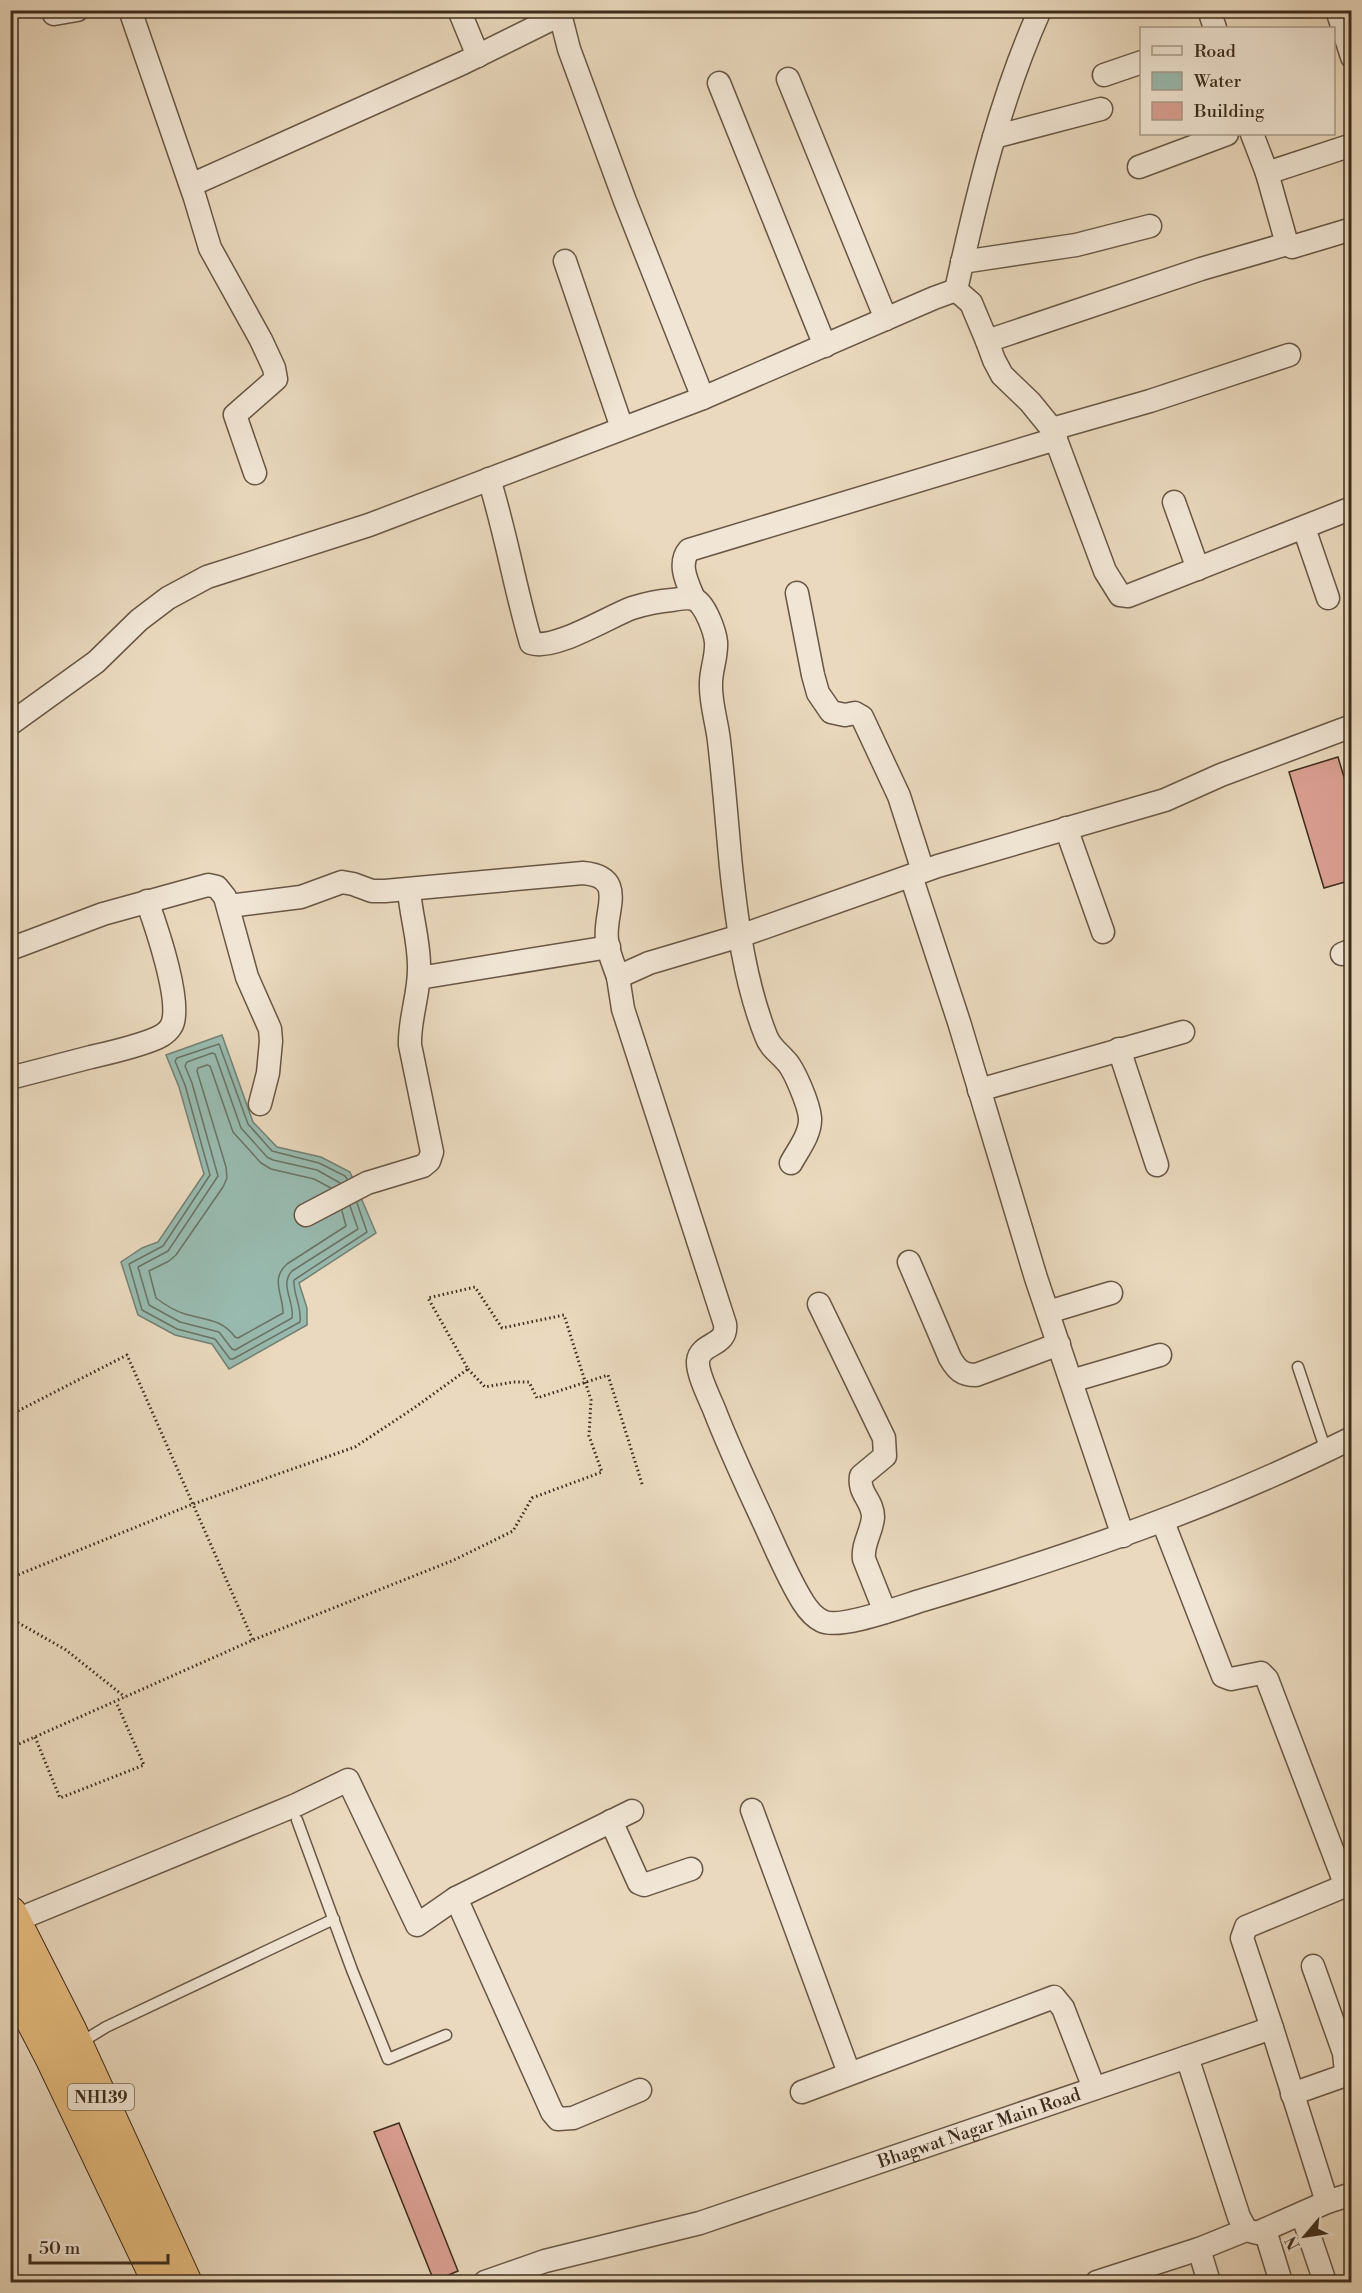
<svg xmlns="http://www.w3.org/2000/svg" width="1362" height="2293" font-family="'Libre Bodoni',serif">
<rect width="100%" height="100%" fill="#ead9be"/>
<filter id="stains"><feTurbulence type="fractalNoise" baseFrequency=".00333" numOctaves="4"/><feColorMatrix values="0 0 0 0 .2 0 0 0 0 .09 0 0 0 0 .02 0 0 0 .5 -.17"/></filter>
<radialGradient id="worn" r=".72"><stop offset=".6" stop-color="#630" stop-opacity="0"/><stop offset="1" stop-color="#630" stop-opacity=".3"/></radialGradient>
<path fill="#98baaf" stroke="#738175" stroke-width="1.5" d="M222,1035L253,1122L277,1147L321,1157L350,1172L376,1233L299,1283L307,1308V1325L229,1369L212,1344L175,1335L138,1315L121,1262L142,1248L158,1242L204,1174L179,1087L166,1055Z"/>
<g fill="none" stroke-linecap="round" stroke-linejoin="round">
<path stroke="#6a7366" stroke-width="1.5" d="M347,1179L345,1176L319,1163L272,1151L248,1124L219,1044L177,1058L175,1061L185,1085L210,1175L163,1246L129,1264L142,1310L177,1329L215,1339L230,1359H233L300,1322C302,1307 293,1294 294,1280L367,1232L357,1203
M340,1183L317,1170L273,1160L267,1157L241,1128L215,1054L212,1053L187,1062L185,1066L192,1083L218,1176L168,1251L138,1267L149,1305L180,1322L219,1332L232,1349L235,1350L292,1318C295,1302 279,1285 292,1271L358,1229L350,1206
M331,1188L314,1179L271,1169L261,1163L233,1132L210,1066L207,1065L198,1068L197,1071L226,1167L227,1178L223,1187L176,1255L169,1261L149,1271L156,1298C164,1304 175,1311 185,1314C205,1320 222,1319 235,1337L238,1338L283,1313C283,1294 270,1279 287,1264L346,1226L342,1211"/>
</g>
<path fill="#dba093" stroke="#3c2c1d" stroke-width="1.5" d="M1338,757L1352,804V880L1324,888L1289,772Z
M399,2123L458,2271L434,2281L374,2132Z"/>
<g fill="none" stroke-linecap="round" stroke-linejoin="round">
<defs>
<path id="lane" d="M1298,1367L1326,1451
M297,1820L352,1970L388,2059L446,2035
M80,2043L106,2027L334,1919"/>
<g id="street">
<path d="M130,10L195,198L210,248L261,340L274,368L276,379L235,415L255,473"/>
<path d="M459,10L478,56"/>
<path d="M559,10L569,49L625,201L703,398"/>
<path d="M1209,10L1215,28"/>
<path d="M1337,10L1352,57"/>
<path d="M54,14L77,10"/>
<path d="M1104,75L1142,62"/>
<path d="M788,79L886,319"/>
<path d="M719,83L825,346"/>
<path d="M994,137L1101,109"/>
<path d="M1139,167L1227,134"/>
<path d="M1267,173L1352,145"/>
<path d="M191,185L463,63L560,15"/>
<path d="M1287,244L1292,247L1352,229"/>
<path d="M565,261L622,428"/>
<path d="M962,262L1076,245L1150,226"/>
<path d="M956,290C977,195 1000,99 1040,10"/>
<path d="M987,341L994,360L1002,375L1030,402L1052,429L1105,571L1120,595L1128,596L1352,508"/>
<path d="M1052,429L1150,401L1289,355"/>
<path d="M489,479C506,533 515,589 531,643C554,651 608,617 632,608C645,604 658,601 672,600C678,599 688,597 694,599C705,603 715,632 716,642C717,657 711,669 711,683C710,702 717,722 719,741C724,783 727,825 731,867C737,923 745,983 766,1036C770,1047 777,1051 785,1060C794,1068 809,1105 810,1118C811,1134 798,1150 791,1163"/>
<path d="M1174,502L1198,569"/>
<path d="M1304,528L1328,598"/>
<path d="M797,593L813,675L818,693L831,712L845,715L855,713L862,717L899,796L923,871"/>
<path d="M694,599C688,584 677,564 689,550L1056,439"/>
<path d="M10,724L96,662L139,620L168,598L207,577L369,525L703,398L934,298L956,290L971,303L987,341L1201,269L1287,244L1267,173L1252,134"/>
<path d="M1066,828L1103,932"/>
<path d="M911,876L959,1022L1036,1278L1123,1536"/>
<path d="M229,906L301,897L342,882L353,884L372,891H385L583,873C629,877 603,912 607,940C608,953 614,965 618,977L649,963L740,936L938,866L1165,800L1221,775L1352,726"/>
<path d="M10,949L103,914L208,885L217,887L225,897L247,977L270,1029L271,1041L268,1073L260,1104"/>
<path d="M1342,954L1352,950"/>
<path d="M618,977L623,1009L725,1324C728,1347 700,1342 698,1361C697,1373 709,1397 714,1409C729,1448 747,1486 765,1525C777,1551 788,1578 803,1602C808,1610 814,1617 822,1621C839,1630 903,1606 923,1600C1070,1556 1214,1507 1352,1438"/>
<path d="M419,978L609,947"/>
<path d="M1119,1049L1157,1165"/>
<path d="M10,1078C37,1071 64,1064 91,1057C113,1052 136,1047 157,1038C164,1035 171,1029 173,1022C180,996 156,926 147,901"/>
<path d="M979,1090L1183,1032"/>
<path d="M306,1215L367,1183L423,1166L429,1161L432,1152L410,1045C409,1020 419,995 419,970C420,943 411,917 409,890"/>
<path d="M909,1262L950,1358C957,1370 962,1375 976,1375L1059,1344"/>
<path d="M819,1304L884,1438L885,1456L861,1476C858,1494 873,1500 873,1517C872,1532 862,1544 864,1559L885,1612"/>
<path d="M1048,1312L1111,1293"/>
<path d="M1071,1381L1160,1355"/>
<path d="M1163,1522L1223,1676L1231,1679L1261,1673L1267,1679L1346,1886"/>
<path d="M752,1810L849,2073"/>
<path d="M611,1821L639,1883L644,1885L691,1869"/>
<path d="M456,1898L552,2112L558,2119L573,2118L640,2090"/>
<path d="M14,1921L296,1805L348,1780L417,1925L456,1898L632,1811"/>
<path d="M1272,2028L1242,1938L1246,1927L1352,1883"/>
<path d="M1187,2057L1272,2028L1327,2202"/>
<path d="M802,2092L1054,1997L1063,2008L1094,2088"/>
<path d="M1292,2094L1343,2076L1346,2072L1344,2053L1313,1966"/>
<path d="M1302,2214L1325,2282"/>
<path d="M1265,2230L1281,2282"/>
<path d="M1199,2249L1209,2282"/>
<path id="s1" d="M485,2282L545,2261L700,2223L1187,2057L1239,2217L1246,2230L1257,2233L1327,2202L1352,2194"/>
<path d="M1097,2282L1199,2249L1246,2230"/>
</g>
<path id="highway" d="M10,1913L70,2031L185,2282
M10,1977L52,2058L159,2282"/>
</defs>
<use href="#lane" stroke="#685745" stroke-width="13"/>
<use href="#street" stroke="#685745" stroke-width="25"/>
<use href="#highway" stroke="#3c2c1d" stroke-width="35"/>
<path stroke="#3c2c1d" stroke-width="3" stroke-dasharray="1.5 3" stroke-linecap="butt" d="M468,1369L485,1387L513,1382H529L537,1398L608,1375L643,1487
M10,1415L127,1355L253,1640L10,1748
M10,1578L193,1504L355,1447L414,1408L468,1369L428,1298L475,1287L502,1328L564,1315L591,1400L589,1436L602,1472L532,1498L513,1531L454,1560L253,1640
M10,1618L66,1650L125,1697
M35,1737L60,1798L144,1765L116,1702"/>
<use href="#lane" stroke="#f1e6d5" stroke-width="10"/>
<use href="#street" stroke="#f1e6d5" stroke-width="22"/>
<use href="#highway" stroke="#e5bc7f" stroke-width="33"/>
</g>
<g text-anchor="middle" stroke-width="4.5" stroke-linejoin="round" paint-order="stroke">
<rect fill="#f1e6d5" stroke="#726454" stroke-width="1.5" x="68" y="2084" width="66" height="26" rx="4.5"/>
<g font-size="16" font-weight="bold" fill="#3c2c1d">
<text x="101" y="2103">NH139</text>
</g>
<g font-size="18" fill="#3c2c1d" stroke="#f1e6d5">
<text dy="6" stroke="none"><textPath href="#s1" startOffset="518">Bhagwat Nagar Main Road</textPath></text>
</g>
</g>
<rect width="1362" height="2293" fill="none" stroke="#ead9be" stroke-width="36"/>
<rect x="12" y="12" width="1338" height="2269" fill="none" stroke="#3c2c1d" stroke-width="3"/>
<rect x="18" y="18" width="1326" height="2257" fill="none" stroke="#3c2c1d" stroke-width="1.5"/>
<rect x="1140" y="27" width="195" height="108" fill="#f1e6d5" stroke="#a99c8b" stroke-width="1.5"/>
<rect x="1152" y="46" width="30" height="9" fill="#f1e6d5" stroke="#a99c8b" stroke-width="1.5"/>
<text x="1194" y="57" font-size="18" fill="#3c2c1d">Road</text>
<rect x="1152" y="72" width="30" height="18" fill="#98baaf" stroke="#a99c8b" stroke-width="1.5"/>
<text x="1194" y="87" font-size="18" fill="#3c2c1d">Water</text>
<rect x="1152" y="102" width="30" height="18" fill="#dba093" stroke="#a99c8b" stroke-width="1.5"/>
<text x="1194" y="117" font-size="18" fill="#3c2c1d">Building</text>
<g transform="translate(1305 2236) rotate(241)" stroke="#f1e6d5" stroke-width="4.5" paint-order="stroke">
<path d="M0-4.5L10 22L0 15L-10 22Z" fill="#3c2c1d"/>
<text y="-9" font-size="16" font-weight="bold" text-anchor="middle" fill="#3c2c1d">N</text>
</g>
<path d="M30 2254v9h138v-9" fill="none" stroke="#3c2c1d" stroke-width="3"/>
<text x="39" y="2254" font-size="18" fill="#3c2c1d" stroke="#f1e6d5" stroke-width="4.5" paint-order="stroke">50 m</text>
<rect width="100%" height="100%" filter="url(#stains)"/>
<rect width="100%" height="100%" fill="url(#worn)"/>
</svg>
